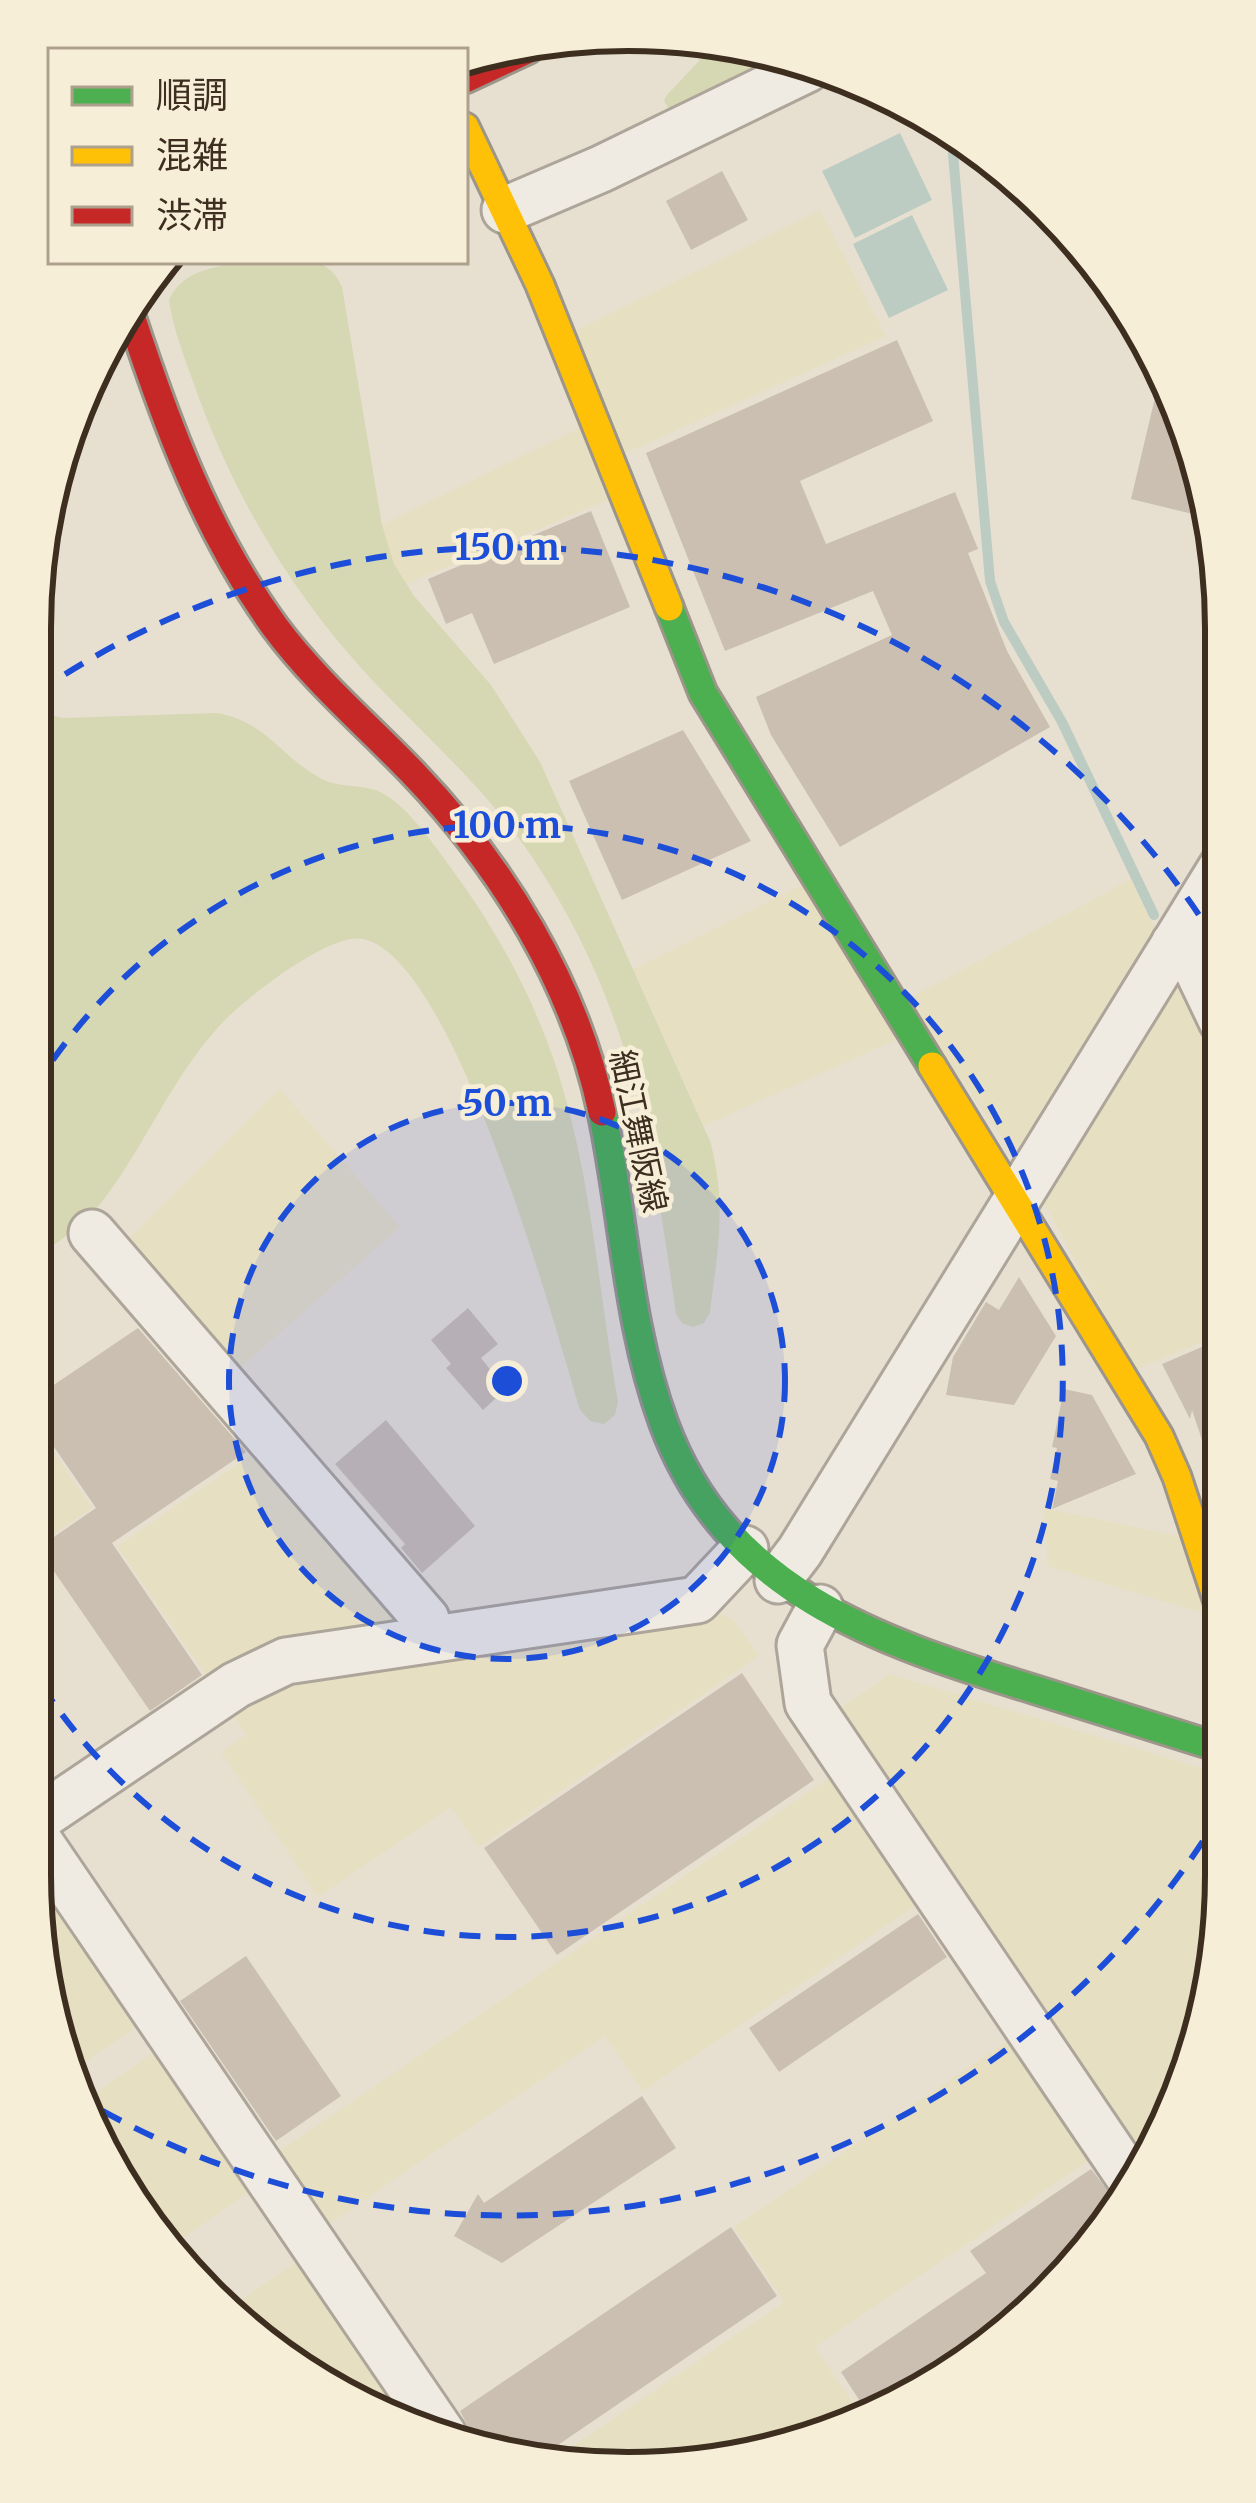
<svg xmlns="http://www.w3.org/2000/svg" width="1256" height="2503" font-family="Merriweather,'Noto Sans JP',serif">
<rect width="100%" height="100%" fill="#e7e0d1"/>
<path fill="#e6dfc2" d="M820,210L886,336L622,455L573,332Z
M581,427L610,499L406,584L394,564L382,525Z
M1131,879L1160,940L1021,1165L906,1000Z
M803,884L898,1039L704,1126L633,969Z
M1170,976L1183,977L1222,1059L1223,1333L1135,1370L1038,1192Z
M280,1089L400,1227L233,1374L121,1246Z
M30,1418L92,1508L30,1550Z
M260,1449L405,1616L400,1628L212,1684L117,1546Z
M1044,1508L1183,1537L1208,1615L1048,1566Z
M715,1611L734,1620L759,1656L479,1847L451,1807L318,1897L221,1752L246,1735L228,1707L267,1684Z
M890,1674L1224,1775L1225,1913L1165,2139L1142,2171L832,1714Z
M838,1772L924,1900L643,2091L605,2036L323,2228L273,2155Z
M30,1857L142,2023L66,2075L30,1875Z
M1016,2035L1097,2155L815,2347L864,2420L705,2468L548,2463L784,2302L734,2227Z
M160,2048L255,2188L166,2250L154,2240L77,2096L82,2102Z
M302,2258L392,2389L366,2407L328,2393L231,2307Z"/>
<path fill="#d6d7b3" d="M715,44L774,60L669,109L664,101L666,96Z
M274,261C304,261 329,256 342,287L382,525L394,564L414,596L491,685L540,762L710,1141C727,1203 718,1249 710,1312L704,1323L693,1327L682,1323L676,1314C652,1143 631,1004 532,857C487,790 428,739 373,681C293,596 234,497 195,387C185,359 173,329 169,300C185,262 239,264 274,261Z
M31,710L63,718L216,713C267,721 281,758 322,779C341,789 366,783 384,794C410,809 434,845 451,868C502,937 542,1013 565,1096C593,1195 600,1301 618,1402L615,1415L604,1424L590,1421L580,1410C553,1321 455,958 363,939C329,932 248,997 224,1021C173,1074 146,1145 101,1203C82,1226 56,1244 31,1261Z"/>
<path fill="#bcccc2" d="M900,133L932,200L855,238L822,171Z
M912,215L948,290L889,318L853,244Z"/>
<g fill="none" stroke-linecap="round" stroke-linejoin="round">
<path stroke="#bcccc2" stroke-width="10" d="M953,154L990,581L1004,622L1062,722L1154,915"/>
</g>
<path fill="#cbbfb2" d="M722,171L748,220L691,250L666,201Z
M897,340L933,421L800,481L826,544L955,492L978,549L968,553L1007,651L1050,727L840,847L771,735L756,697L892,635L873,591L725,651L646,453Z
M1162,368L1180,399L1213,519L1131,499Z
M591,511L630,607L494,664L472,613L446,624L428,579Z
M683,730L751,841L622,900L569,781Z
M1019,1277L1056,1336L1014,1405L946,1395L953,1357L986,1302L999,1310Z
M468,1308L498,1344L481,1358L506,1389L483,1410L446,1368L451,1364L431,1340Z
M138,1328L246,1452L112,1543L202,1675L150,1711L38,1548L96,1508L30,1412V1401Z
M1223,1338L1224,1490L1219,1491L1192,1410L1190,1419L1162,1364Z
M1064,1389L1092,1395L1136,1474L1052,1509L1058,1481L1050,1479L1057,1448L1052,1447Z
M386,1420L475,1526L422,1573L401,1548L405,1544L335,1464Z
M742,1673L814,1780L557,1955L484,1848Z
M918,1914L947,1957L779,2072L749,2028Z
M246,1956L341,2096L276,2141L180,2001Z
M642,2096L676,2148L502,2263L454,2236L478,2194L484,2203Z
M1091,2169L1118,2204L1054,2293L869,2415L841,2372L986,2273L970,2251Z
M731,2227L777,2296L533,2462L511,2461L480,2450L460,2411Z"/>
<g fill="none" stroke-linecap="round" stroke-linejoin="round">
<defs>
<path id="street" d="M505,210L601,169L807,69
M1174,944L1190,954L1222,1021
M92,1233L426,1619L429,1638
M778,1580L800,1551L1222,867
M820,1608L800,1645L808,1703L1133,2183
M30,1824L236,1685L286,1661L697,1600L745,1549
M30,1828L444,2436"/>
<path id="fast" d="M669,607L703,693L932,1066
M602,1112C624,1215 627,1324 664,1424C726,1591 877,1641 1033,1689C1096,1709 1160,1729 1224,1749"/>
<path id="slow" d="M465,127L540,285L669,607
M932,1066L1159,1436L1177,1477L1224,1620"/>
<path id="jam" d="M465,79L529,49
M130,313C166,423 206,532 275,627C315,681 367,725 413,773C502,866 575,984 602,1112"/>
</defs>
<use href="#street" stroke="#ada599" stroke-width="51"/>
<use href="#fast" stroke="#9c958a" stroke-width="33"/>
<use href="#slow" stroke="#9c958a" stroke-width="33"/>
<use href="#jam" stroke="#9c958a" stroke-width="33"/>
<use href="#street" stroke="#efebe3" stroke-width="45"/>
<use href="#fast" stroke="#4caf50" stroke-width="27"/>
<use href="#slow" stroke="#ffc107" stroke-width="27"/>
<use href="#jam" stroke="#c62828" stroke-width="27"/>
</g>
<circle cx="507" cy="1381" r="278" fill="#1d4ed8" fill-opacity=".12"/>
<g fill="none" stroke="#1d4ed8" stroke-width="6" stroke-dasharray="21 15">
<circle cx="507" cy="1381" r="278"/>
<path d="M33 1090A556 556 0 1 1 30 1667"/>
<path d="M1222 1811A834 834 0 0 1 77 2096M35 694A834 834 0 0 1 1222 951"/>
</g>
<g text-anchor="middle" stroke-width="9" stroke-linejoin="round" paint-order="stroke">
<g font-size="33" fill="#3d2e20" stroke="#f7eed8">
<text transform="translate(639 1131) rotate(78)" y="12">細江舞阪線</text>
</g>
</g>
<path d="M0 0H1256V2503H0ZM628 51H628A577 577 0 0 1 1205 628V1875A577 577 0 0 1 628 2452H628A577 577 0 0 1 51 1875V628A577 577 0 0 1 628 51Z" fill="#f7eed8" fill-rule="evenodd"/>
<path fill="none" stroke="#3d2e20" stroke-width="6" d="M628 51H628A577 577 0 0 1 1205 628V1875A577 577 0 0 1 628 2452H628A577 577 0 0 1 51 1875V628A577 577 0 0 1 628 51Z"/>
<circle cx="507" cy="1381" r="18" fill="#1d4ed8" stroke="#f7eed8" stroke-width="6"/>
<g font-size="36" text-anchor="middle" font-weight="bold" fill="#1d4ed8" stroke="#f7eed8" stroke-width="9" stroke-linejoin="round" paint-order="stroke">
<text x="507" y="560">150 m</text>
<text x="507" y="838">100 m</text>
<text x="507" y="1116">50 m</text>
</g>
<rect x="48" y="48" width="420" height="216" fill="#f7eed8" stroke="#ada18e" stroke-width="3"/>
<rect x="72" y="87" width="60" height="18" fill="#4caf50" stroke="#ada18e" stroke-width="3"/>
<text x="156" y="108" font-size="36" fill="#3d2e20">順調</text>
<rect x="72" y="147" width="60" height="18" fill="#ffc107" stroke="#ada18e" stroke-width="3"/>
<text x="156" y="168" font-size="36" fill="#3d2e20">混雑</text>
<rect x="72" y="207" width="60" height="18" fill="#c62828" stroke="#ada18e" stroke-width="3"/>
<text x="156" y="228" font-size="36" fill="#3d2e20">渋滞</text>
</svg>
